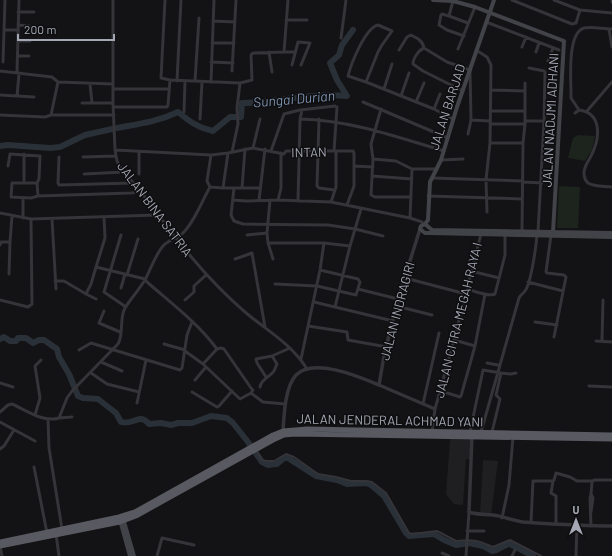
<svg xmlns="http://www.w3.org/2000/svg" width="612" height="556" font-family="Barlow,sans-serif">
<rect width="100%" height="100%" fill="#131214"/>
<path fill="#1f1e21" d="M450,439H473L472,459H466L463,505L454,504L446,494Z
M483,460L498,461L491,515H480Z"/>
<path fill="#1d241e" d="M578,135L595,136L592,150L585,161L568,158L573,138Z
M559,186L580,187L578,228H557Z"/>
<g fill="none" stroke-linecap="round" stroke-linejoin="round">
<path stroke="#293037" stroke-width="6" d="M117,128C139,124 157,122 178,112C189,121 198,128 213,131L230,117H241L242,103C277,103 311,92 347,96L337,80L330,63L339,55L342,45L353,30
M0,146L8,145L50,148L60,147L85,135L112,129
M0,339L4,337L10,341H16L18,338H26L33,343L39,340H44L57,349L59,357L69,374L78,396L83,398L98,399L116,413L121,422C133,426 139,412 149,424L161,423L171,425L178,423H192L211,416L227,418L233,423L248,442L262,462L268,465L277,464L284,458H288L316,476L337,480L347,484L367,483L371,485L384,496L406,533L409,536L434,534L444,540L456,545L469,543L483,546L492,551L496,550L508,544H510L533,556"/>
<path stroke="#343439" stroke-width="2" d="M258,453L262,460L266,461H274L286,454L294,457L318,474L336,477L351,481H365L372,482L386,493L409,533L412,534L437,531L456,541C473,539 477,540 493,547L510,540L541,556"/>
<path stroke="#343439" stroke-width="3" d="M113,0V103L115,150L117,161C123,173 133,182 141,192C173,235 204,277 245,312C266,330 292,344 307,369
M165,0L161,78L170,80L240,83L252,80L251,55L253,53L284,52L288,0
M512,0L572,24L576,23L580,10
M554,0L580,10L612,13
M612,0V2
M453,1L449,16L442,14L441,15L439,25L447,30L464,36
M18,12H34
M449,16L468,23
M286,20H307
M213,21L235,22
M486,22L559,50
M18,25L29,26
M609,29L612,47
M4,30H18
M341,38L346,0
M18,41H30
M212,43H234
M522,47L526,37
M424,48C419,50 413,58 413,64L423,71L463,91
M458,49L475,7
M399,50L407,37L411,35C417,38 423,41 424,48L447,62L470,70L471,120L468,134
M476,50L487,57L491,65L490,143L486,180L487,212
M269,52L272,72
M284,52H295
M536,52L539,43
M18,56H29
M548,61L553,48
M3,62L5,0
M211,62L233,63
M292,65L298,42L310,43L301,65
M529,68L544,71L545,72L544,121L538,232
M0,71L52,77L58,82L113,84
M232,71L236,0
M17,72L19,0
M177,81L181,0
M195,81L199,18
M211,82L214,0
M366,82L378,52L382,45L392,31L378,25C365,28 351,64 348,76L366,82L434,109L453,119
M90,84L92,103
M113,89H169
M384,89L392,64
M491,90L525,91
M0,95L34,97
M17,96L19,74
M401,96L409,73
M363,102L448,138
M416,102L424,83
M82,103H113
M113,107H167L168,105L170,80
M381,109L371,144L373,159L371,195L375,197H410
M434,109L440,94
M579,110L571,98V93C571,79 567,33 584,28C592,26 603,29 612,29
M491,111H525
M587,111L612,82
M184,112L185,81
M575,113L579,110C602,113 600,137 592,154C590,159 586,163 585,168C583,172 584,180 588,183C594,187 605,186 612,187
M0,115L45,117L51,115H114
M51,115L58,82
M200,119L202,82
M300,119C350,120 397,137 444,151
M319,119L317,186L319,188L334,190
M471,120L490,121
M525,121H544
M490,124H525
M490,143H523
M253,148L260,119
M115,150L211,155L228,153L253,148L284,154L286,151H353L354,153V186L347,205
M271,151L284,114L300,110L335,106L337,107L334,151
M139,152V174
M232,152L238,124L237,108L240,83
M59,157L58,183L59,185L133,183
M83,157L115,156
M373,159L396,161L412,169H436
M441,160L463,159
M8,166L10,154L40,156L39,179L37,183L38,196
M354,166L373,167
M84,174L124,172
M372,176L412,179
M432,178L523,181
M523,182L542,183
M24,183V154
M37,183H12L11,197L31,198L38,196L131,193L138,192L140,190
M210,187L223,188H260
M210,187L207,181L211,155
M223,188L228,153
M234,188L231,215L234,221L243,224L328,225L355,229L383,236
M242,188L245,149
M428,196L522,199
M23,198V218
M233,200L246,201L278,200L331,202L410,218L422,222L423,225
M259,200L265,149
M270,200L267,233L268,243H324L320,270L301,359
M278,200L281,188V153
M298,201L300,119L302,110
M331,202L336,187V151
M0,213L31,219L157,215
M104,217L105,238L96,267L145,279L147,282C171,303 198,323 217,349L203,364
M410,218L412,169
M52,219L56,289
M522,231L523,143L525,124V83
M121,235L104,292L126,307
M247,235L267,233
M551,235L546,272L547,273L564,275L566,277L554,337
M268,243L273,259
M324,243L350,246
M0,245L1,242H10L12,216
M235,259L252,253L265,327
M471,271L499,278
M9,274L10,242
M127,275L138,239
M405,278L466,294
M55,281H64L86,294L96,299
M528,282L563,291
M275,284L317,286L356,295L360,282L358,279L320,270
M121,288L125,274
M358,289L398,299
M467,289C475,291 487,297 495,294L505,255V234
M86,294L91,284L96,267
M0,300L28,307L32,304L31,219
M185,300L194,292V286L206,275
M314,302L393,321
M396,306L432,315
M335,307L350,246L361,209
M104,311L99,323L120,332
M535,322L557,325
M308,326L347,332L348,340L387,347
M454,340L475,346
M596,341L612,342
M602,341L603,300
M164,344L185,350
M217,349L221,348L224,349L251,388L253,390L251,393
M79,350L91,343L180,370L182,368L187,335L192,322
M185,351L203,364L240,399L251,393L263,402L285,404
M101,362L122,371
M487,363L498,365
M91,373L107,384L139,392
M501,373L511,374L516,373
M266,377L257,363L256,359L272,356L290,348
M195,380L206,367
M0,383L13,387
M379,385L435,409
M589,386L612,387
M260,387C261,379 270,377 274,371C275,369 276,366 277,364L272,356
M441,391L460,397L461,396L475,346L485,294
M192,392L217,407L219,406L232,391
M137,403L146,360
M423,404L439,333
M0,412L8,405L12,404C26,410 43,423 59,418L67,398L72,391L118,344C124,334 119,319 125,308C131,298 140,289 146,278C151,268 156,254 163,246C168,240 176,239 182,234C194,223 202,201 210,187
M35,415L40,398L35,366L41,360
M59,418L72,417
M48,419L49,448L62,529
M0,422L35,441
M432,431L435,409L454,340L481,234
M470,432L483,370L501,373L496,395L500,399L492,432
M481,432L519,298C520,295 523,294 525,291C531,283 536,247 537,235
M0,449L4,446L14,430
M34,467L47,533
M591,494L593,498L591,512
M502,518L509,485L513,437
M531,522L533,481H553
M556,524V496L551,493L553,481L554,480L556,473L570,477L577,481H592
M591,526L590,498L591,494L592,482L594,480H612
M467,531H484
M56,534L59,556
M0,546L2,556
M442,553L449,556
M157,556L162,538L194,545
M466,556L469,512
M512,556L515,550
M576,556L577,525"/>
<path stroke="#343439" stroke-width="3.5" d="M283,431C284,415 285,387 296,375C313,357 360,377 379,385L384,356L398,299L420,229
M472,436L469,512C478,515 484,514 493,515C503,516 513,521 523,522C553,524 582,526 612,526"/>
<path stroke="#424349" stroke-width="4" d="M433,0L453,1L475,7L564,41L553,232
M494,0L457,107L441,160L430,182L428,220L425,224L421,226L420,229L425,233H429L612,237
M425,224L432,230L612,233
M123,518L134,556
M120,520L130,556"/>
<path stroke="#585961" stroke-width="5" d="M0,542L119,517L135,512L273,435L283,431L307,429L612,435
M0,546L120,522L136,516L273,440L284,435L295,434L612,439"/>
</g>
<g text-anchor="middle" stroke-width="3" stroke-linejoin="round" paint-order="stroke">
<g font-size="13" fill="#a4a8b4" stroke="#0e0d0f">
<text transform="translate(447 107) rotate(-72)" y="5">JALAN BARJAD</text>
<text transform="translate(550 120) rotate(-87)" y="5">JALAN NADJMI ADHANI</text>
<text transform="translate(309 152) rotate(-1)" y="5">INTAN</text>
<text transform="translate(155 209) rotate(53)" y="5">JALAN BINA SATRIA</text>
<text transform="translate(397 311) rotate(-75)" y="5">JALAN INDRAGIRI</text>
<text transform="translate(458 320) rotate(-76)" y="5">JALAN CITRA MEGAH RAYA I</text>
<text transform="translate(390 420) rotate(1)" y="5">JALAN JENDERAL ACHMAD YANI</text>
</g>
<g font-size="14" font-style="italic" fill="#7c92ae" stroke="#0e0d0f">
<text transform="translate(294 99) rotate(-5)" y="5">Sungai Durian</text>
</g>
</g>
<g transform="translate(576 520)" stroke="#0e0d0f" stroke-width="3" paint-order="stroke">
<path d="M0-3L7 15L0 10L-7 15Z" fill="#a4a8b4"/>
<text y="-6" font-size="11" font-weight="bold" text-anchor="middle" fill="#a4a8b4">U</text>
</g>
<path d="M18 34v6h96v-6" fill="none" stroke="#a4a8b4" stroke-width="2"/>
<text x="24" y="34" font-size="12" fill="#a4a8b4" stroke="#0e0d0f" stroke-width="3" paint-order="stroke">200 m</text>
</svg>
